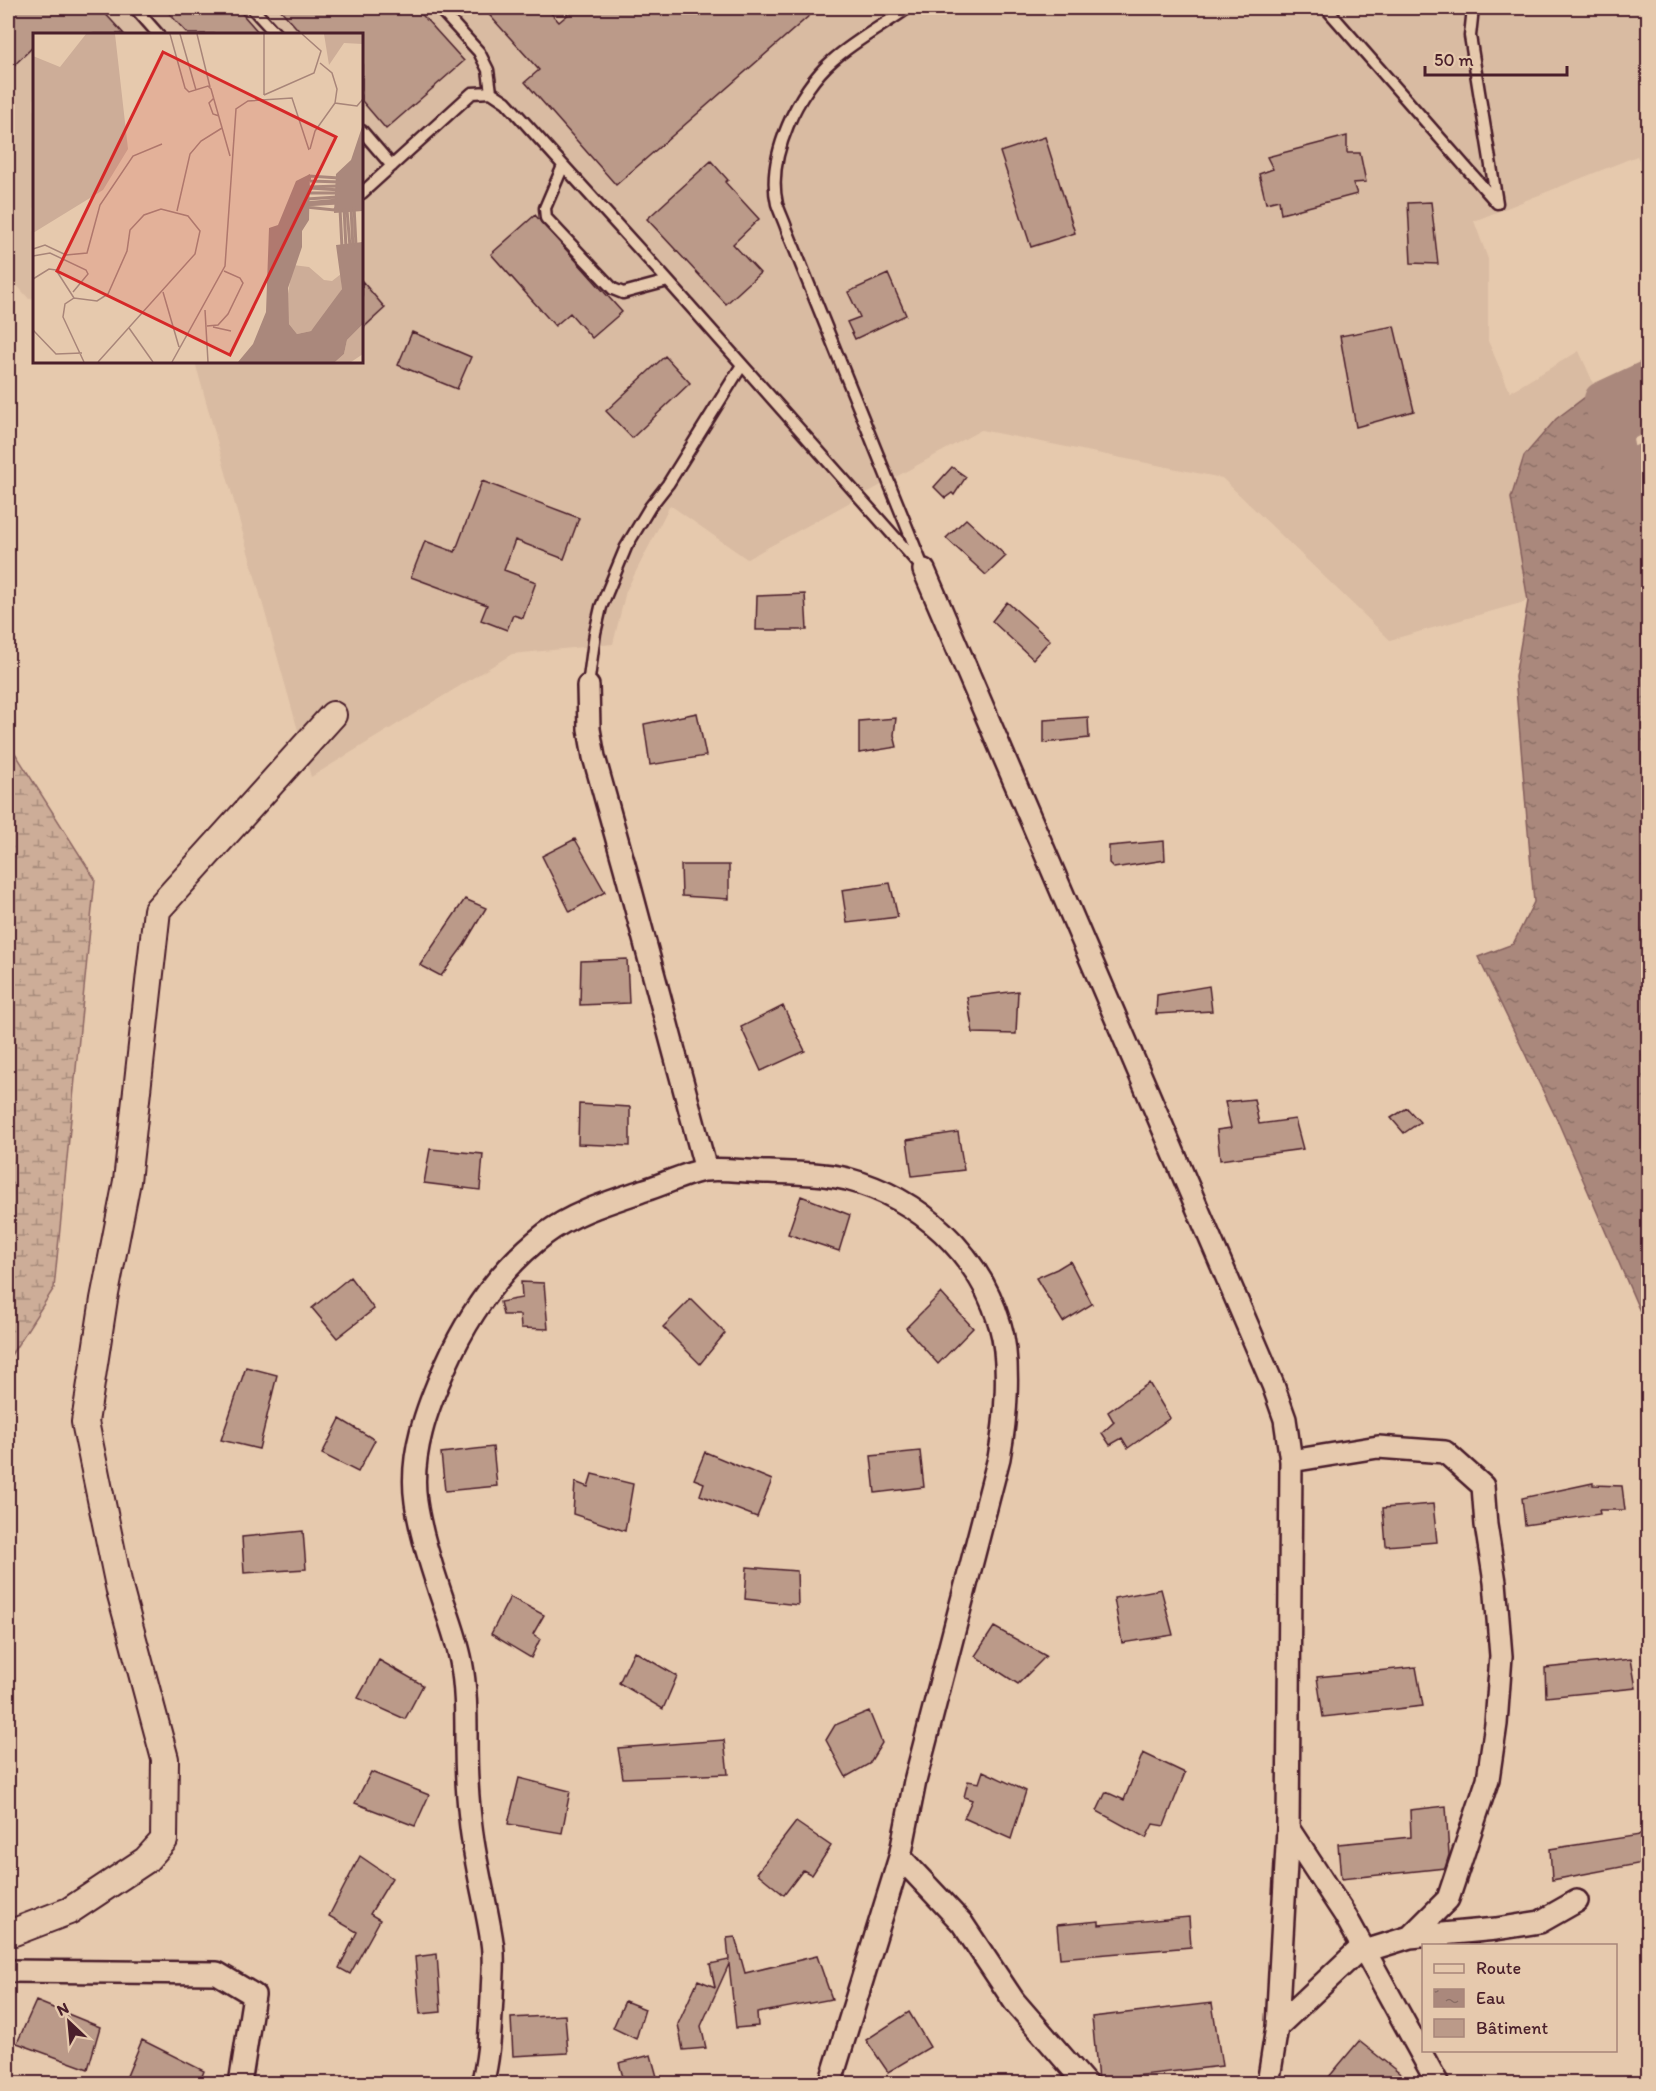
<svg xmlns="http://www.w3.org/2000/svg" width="1656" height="2091" font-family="Itim,sans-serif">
<defs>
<pattern id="wetland-marsh" width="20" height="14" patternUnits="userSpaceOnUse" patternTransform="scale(1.5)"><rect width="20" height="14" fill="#cdad98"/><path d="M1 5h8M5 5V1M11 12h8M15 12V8" fill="none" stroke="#a88c7c"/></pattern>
<pattern id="water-ripples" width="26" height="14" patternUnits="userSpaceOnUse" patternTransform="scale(1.5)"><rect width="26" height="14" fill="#aa887c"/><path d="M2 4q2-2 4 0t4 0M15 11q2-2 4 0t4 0" fill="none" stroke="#8c6f66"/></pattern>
</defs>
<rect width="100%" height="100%" fill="#e6c9ad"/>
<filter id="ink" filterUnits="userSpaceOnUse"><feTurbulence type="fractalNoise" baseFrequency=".0167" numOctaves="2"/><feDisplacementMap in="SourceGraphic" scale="12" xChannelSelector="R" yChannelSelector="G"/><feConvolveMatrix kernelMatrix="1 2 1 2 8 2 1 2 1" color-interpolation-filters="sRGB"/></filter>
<g filter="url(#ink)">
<path fill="#d9bba2" d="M8,8H1648V168L1644,170L1637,156L1474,221L1488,259V341L1510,392L1579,351L1596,389L1556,419L1524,456L1511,498L1528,601L1390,640L1222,478L981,430L747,559L670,505L626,591L613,644L512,654L311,777L195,362H362V34H34V298L29,299L8,275Z"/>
<path fill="url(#wetland-marsh)" stroke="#8c6662" stroke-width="1.5" d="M8,742L95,879L54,1288L8,1360Z"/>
<path fill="url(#water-ripples)" stroke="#845e5c" stroke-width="1.5" d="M1596,389L1648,512V1330L1559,1124L1478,957L1513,944L1534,902L1515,677L1528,601L1511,498L1524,456L1556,419Z"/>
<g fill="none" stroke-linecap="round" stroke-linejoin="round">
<path stroke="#aa887c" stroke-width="34" d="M1611,445L1601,399L1648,377
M1619,457L1614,430L1648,412
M1634,500L1629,467L1648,459"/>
</g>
<path fill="#bb9a89" stroke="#4a1f2b" stroke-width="1.5" d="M8,8H100L124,34H34V46L8,71Z
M164,8H237L260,34H188Z
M279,8H416L464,61L386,129L362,101V34H302Z
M483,8H546L559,22L576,8H818L616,185L525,82L539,70Z
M1347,136V153H1360L1366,182L1353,183L1357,194L1281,214L1279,200L1266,203L1259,174L1273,169L1267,157Z
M1045,137L1075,233L1031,247L1000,152Z
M711,161L728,180L725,182L759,219L733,244L760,273L726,304L647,219Z
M1431,202L1438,264L1411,263L1408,203Z
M535,215L622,312L592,338L570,313L555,326L491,254Z
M888,274L906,315L855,339L847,322L860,317L848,292Z
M362,281L385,308L362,329Z
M1394,326L1414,411L1356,427L1340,336Z
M412,332L471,357L457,389L398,365Z
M665,356L690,383L632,438L606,411Z
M952,467L966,477L954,495L952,493L945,498L934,487Z
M482,481L579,518L564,559L515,540L504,570L536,582L523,618L513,615L507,630L481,620L487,605L411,577L425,541L455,552Z
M966,519L1006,556L986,575L946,538Z
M805,594L807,630H756L757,596Z
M1007,602L1050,640L1033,659L992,621Z
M697,713L706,756L650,765L644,724Z
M1088,717L1089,738L1044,743V720Z
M896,718L894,735L897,747L859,753V721Z
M575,839L605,892L570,912L542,856Z
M1164,841L1165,860L1114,868L1109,863V846Z
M681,865H729V899L682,896Z
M890,883L898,917L847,923L842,890Z
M465,899L486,908L464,945L441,976L420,965Z
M627,959L629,1003L580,1005L581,961Z
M1209,986L1212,1011L1156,1014L1157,995Z
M1018,991L1016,1034L973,1033L967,997Z
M783,1006L805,1051L761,1071L741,1027Z
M1254,1099L1259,1124L1295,1119L1303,1149L1220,1160L1217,1130L1231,1128L1225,1102Z
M579,1104L630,1107V1146L578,1144Z
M1407,1108L1420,1122L1404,1133L1391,1118Z
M958,1132L964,1170L912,1176L907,1140Z
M430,1149L483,1154L480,1190L424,1183Z
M801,1196L850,1215L839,1251L788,1234Z
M1070,1261L1092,1304L1063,1322L1036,1278L1057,1269Z
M350,1277L374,1309L337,1338L312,1308Z
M521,1282L544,1283L548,1329L521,1328L520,1315H503L500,1302L522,1298Z
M941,1293L973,1328L938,1364L906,1328Z
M691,1299L725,1333L700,1364L663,1327Z
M246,1367L277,1375L259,1449L221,1440Z
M1149,1383L1170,1418L1128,1448L1122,1438L1110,1445L1102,1433L1114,1422L1108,1412Z
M340,1419L375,1440L358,1472L322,1454Z
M493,1447L497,1486L445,1491L441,1453Z
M920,1451L924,1487L875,1493L871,1456Z
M705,1452L772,1480L757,1517L700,1495L704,1483L694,1479Z
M592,1474L633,1484L625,1531L573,1514L575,1482L588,1487Z
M1593,1483V1485L1622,1486L1625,1510H1599L1600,1514L1525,1525L1522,1498Z
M1433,1504L1437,1542L1386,1546L1383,1508Z
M303,1531L306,1569L244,1573L242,1537Z
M747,1567L797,1571L798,1605L745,1599Z
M1161,1589L1173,1635L1122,1643L1114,1598Z
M510,1597L544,1615L533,1634L540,1639L531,1658L491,1634Z
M994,1627L1046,1656L1018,1684L975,1656Z
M634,1651L677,1676L663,1709L619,1683Z
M1631,1659L1636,1688L1546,1697L1545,1668Z
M379,1660L423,1685L405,1719L358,1698Z
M1416,1667L1423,1706L1323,1717L1317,1677Z
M869,1711L882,1743L869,1764L846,1777L826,1740L835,1725Z
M724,1740L728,1774L623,1778L618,1748Z
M1143,1753L1185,1773L1164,1826L1153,1824L1146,1838L1097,1811L1106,1792L1124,1800Z
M983,1771L1026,1791L1011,1839L964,1818L972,1800L964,1797L968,1781L979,1783Z
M371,1772L429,1795L415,1826L355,1803Z
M519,1778L570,1791L562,1833L508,1824Z
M1446,1806L1449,1855L1445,1868L1341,1879L1338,1844L1411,1837L1410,1810Z
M796,1822L831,1846L812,1875L803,1870L784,1895L757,1873Z
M1646,1834L1648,1862L1552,1880L1550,1849Z
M360,1856L392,1878L370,1914L380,1920L350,1974L339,1968L357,1932L329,1916Z
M1189,1917L1191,1947L1060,1958L1057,1925L1099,1921V1925Z
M735,1937L745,1973L817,1956L832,1999L757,2013L758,2026L736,2028L729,1964L701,2026L706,2048L683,2050L678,2024L698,1980L715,1987L710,1964L729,1960L727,1938Z
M437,1954L441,2012L420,2014L415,1957Z
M36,2001L100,2027L88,2069L17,2043Z
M625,2001L645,2009L636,2039L613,2028Z
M1212,2003L1222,2066L1098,2080L1092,2017Z
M909,2012L930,2047L888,2072L866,2040Z
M565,2015L568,2053L513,2056L511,2018Z
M142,2040L204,2071L199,2084H144L127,2076Z
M1359,2041L1413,2084H1323Z
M651,2055L659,2084H625L619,2063Z"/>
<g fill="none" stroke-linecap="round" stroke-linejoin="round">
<defs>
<path id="service" d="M135,8L158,34
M252,8L276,34
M439,8L479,52L488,70L491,92
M908,8C884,25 856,40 833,60C798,90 766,157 777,204C780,213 784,221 787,230L921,562
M1326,8L1497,203
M1473,8L1470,36L1497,203
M362,131L392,166
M563,166L545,208L546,218L613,289L623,293L668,281
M362,193L472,93L491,92L506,102L668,281L924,570
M588,686L595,633L601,607L626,547L650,507L668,484L742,365"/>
<path id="minor" d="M924,570L1273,1385L1285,1419L1291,1461L1288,1828L1277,2027L1268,2084
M588,686L589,729L594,757L625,868L706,1170
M1291,1461L1378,1447L1445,1452L1483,1486L1486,1525L1495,1582L1501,1656L1496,1724L1488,1779L1448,1899L1410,1937L1365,1951
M1288,1828L1345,1915L1438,2084
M900,1857L962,1923L1014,2001L1086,2084
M1410,1937L1496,1929L1540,1922L1577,1901
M8,1971L217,1973L254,1995L240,2084
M1277,2027L1363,1946
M482,2084C490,2055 490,2027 492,1998C492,1979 495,1961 492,1942C486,1901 474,1861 470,1818C467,1792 466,1766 466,1739C466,1713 466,1687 461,1661C456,1635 446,1611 438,1586C429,1559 420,1530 416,1502C409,1455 427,1407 446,1365C469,1313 500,1269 545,1234C575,1212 610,1202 645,1190C665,1184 686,1173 705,1170C724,1168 749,1172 769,1172C795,1173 821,1173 847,1179C919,1198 979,1253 1000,1325C1011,1361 1006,1420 999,1458L915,1781L900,1857L830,2084"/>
<path id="tertiary" d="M8,1932H14L69,1911L146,1860L164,1840L165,1759L120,1591L85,1422L104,1299L127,1181L157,910L333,715"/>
</defs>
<use href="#service" stroke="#4a1f2b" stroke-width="15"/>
<use href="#minor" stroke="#4a1f2b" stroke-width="26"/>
<use href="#tertiary" stroke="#4a1f2b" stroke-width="30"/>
<use href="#service" stroke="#e6c9ad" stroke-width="10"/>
<use href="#minor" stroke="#e6c9ad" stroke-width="21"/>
<use href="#tertiary" stroke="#e6c9ad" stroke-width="26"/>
</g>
</g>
<g transform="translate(33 33)">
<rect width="330" height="330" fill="#e6c9ad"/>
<path d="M330,291V321L318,329H302L311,321L314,307Z" fill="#cdad98"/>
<path d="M53,1H82L95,116L70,157L0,200V23L27,34ZM291,1H330V11L311,10L296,32ZM260,232L276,234L291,247L299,248L308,241L309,256L293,281L278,298L264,301L256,291L253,272Z" fill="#cdad98"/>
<path d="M330,91V178L301,180L303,141L318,127ZM277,141L276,187L269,198V214L255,255L256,291L264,301L278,298L309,256L303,212L330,209V291L314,307L311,321L302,329H205L220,311L233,279L236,195L245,192L263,148Z" fill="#aa887c"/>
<path fill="none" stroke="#aa887c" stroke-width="3" d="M276,148L277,143L306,145M277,148L307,149M276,154L305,153M275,159L277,155L307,157M276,160H307M274,166L304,164M273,170L304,167M271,172L305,170M321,173L323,213M273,174L301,177L305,173M311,175L313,215M318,175L320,215M307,176L309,215M314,177L317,214"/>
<path fill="none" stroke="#a88579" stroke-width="1.5" d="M137,1L152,55L156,59L175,53L178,56L197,123M147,1L163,57M164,1L177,54M287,30L299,40L304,56L302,70L324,73L330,66M231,62L281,40L288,18L269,1M231,62V1M181,65L176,70L180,81L186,83M277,116L282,98L302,70M144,178L157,121L168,108L189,95M0,216L12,212L33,222L54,220L67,172L100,123L129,111M0,223L17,220L53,237L55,241L40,259M0,246L16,236L23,237L41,265M130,259L146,314M172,277L175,329M174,293L185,292L195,281L210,250L207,245L191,238M180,294L198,298M96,295L120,329M0,297L23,321L49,320M51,329L30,284L32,271L41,265L64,268L75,261L94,218L97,197L111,182L128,176L155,183L167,198L162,221L65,329M139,329L192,233L203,76L215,68L259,65L276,117"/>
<path fill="#d62828" fill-opacity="0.15" stroke="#d62828" stroke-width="3" d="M130,19L303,104L197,322L24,238Z"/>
<rect width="330" height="330" fill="none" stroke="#4a1f2b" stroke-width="3"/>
</g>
<rect width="1656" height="2091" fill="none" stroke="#e6c9ad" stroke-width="30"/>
<rect x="15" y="15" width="1626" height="2061" fill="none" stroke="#4a1f2b" stroke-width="2" filter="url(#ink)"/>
<rect x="1422" y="1944" width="195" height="108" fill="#e6c9ad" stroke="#a88579" stroke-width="1.5"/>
<rect x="1434" y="1964" width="30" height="9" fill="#e6c9ad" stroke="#a88579" stroke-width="1.5"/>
<text x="1476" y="1974" font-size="18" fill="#4a1f2b">Route</text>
<rect x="1434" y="1989" width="30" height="18" fill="url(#water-ripples)" stroke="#a88579" stroke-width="1.5"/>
<text x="1476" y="2004" font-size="18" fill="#4a1f2b">Eau</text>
<rect x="1434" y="2019" width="30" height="18" fill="#bb9a89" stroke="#a88579" stroke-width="1.5"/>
<text x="1476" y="2034" font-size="18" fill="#4a1f2b">Bâtiment</text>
<g transform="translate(69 2022) rotate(334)" stroke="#e6c9ad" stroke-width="4.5" paint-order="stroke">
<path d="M0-4.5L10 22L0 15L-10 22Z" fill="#4a1f2b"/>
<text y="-9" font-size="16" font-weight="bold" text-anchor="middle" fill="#4a1f2b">N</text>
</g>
<path d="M1425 66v9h142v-9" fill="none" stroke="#4a1f2b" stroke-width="3"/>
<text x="1434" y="66" font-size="18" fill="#4a1f2b" stroke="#e6c9ad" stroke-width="4.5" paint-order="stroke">50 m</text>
</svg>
